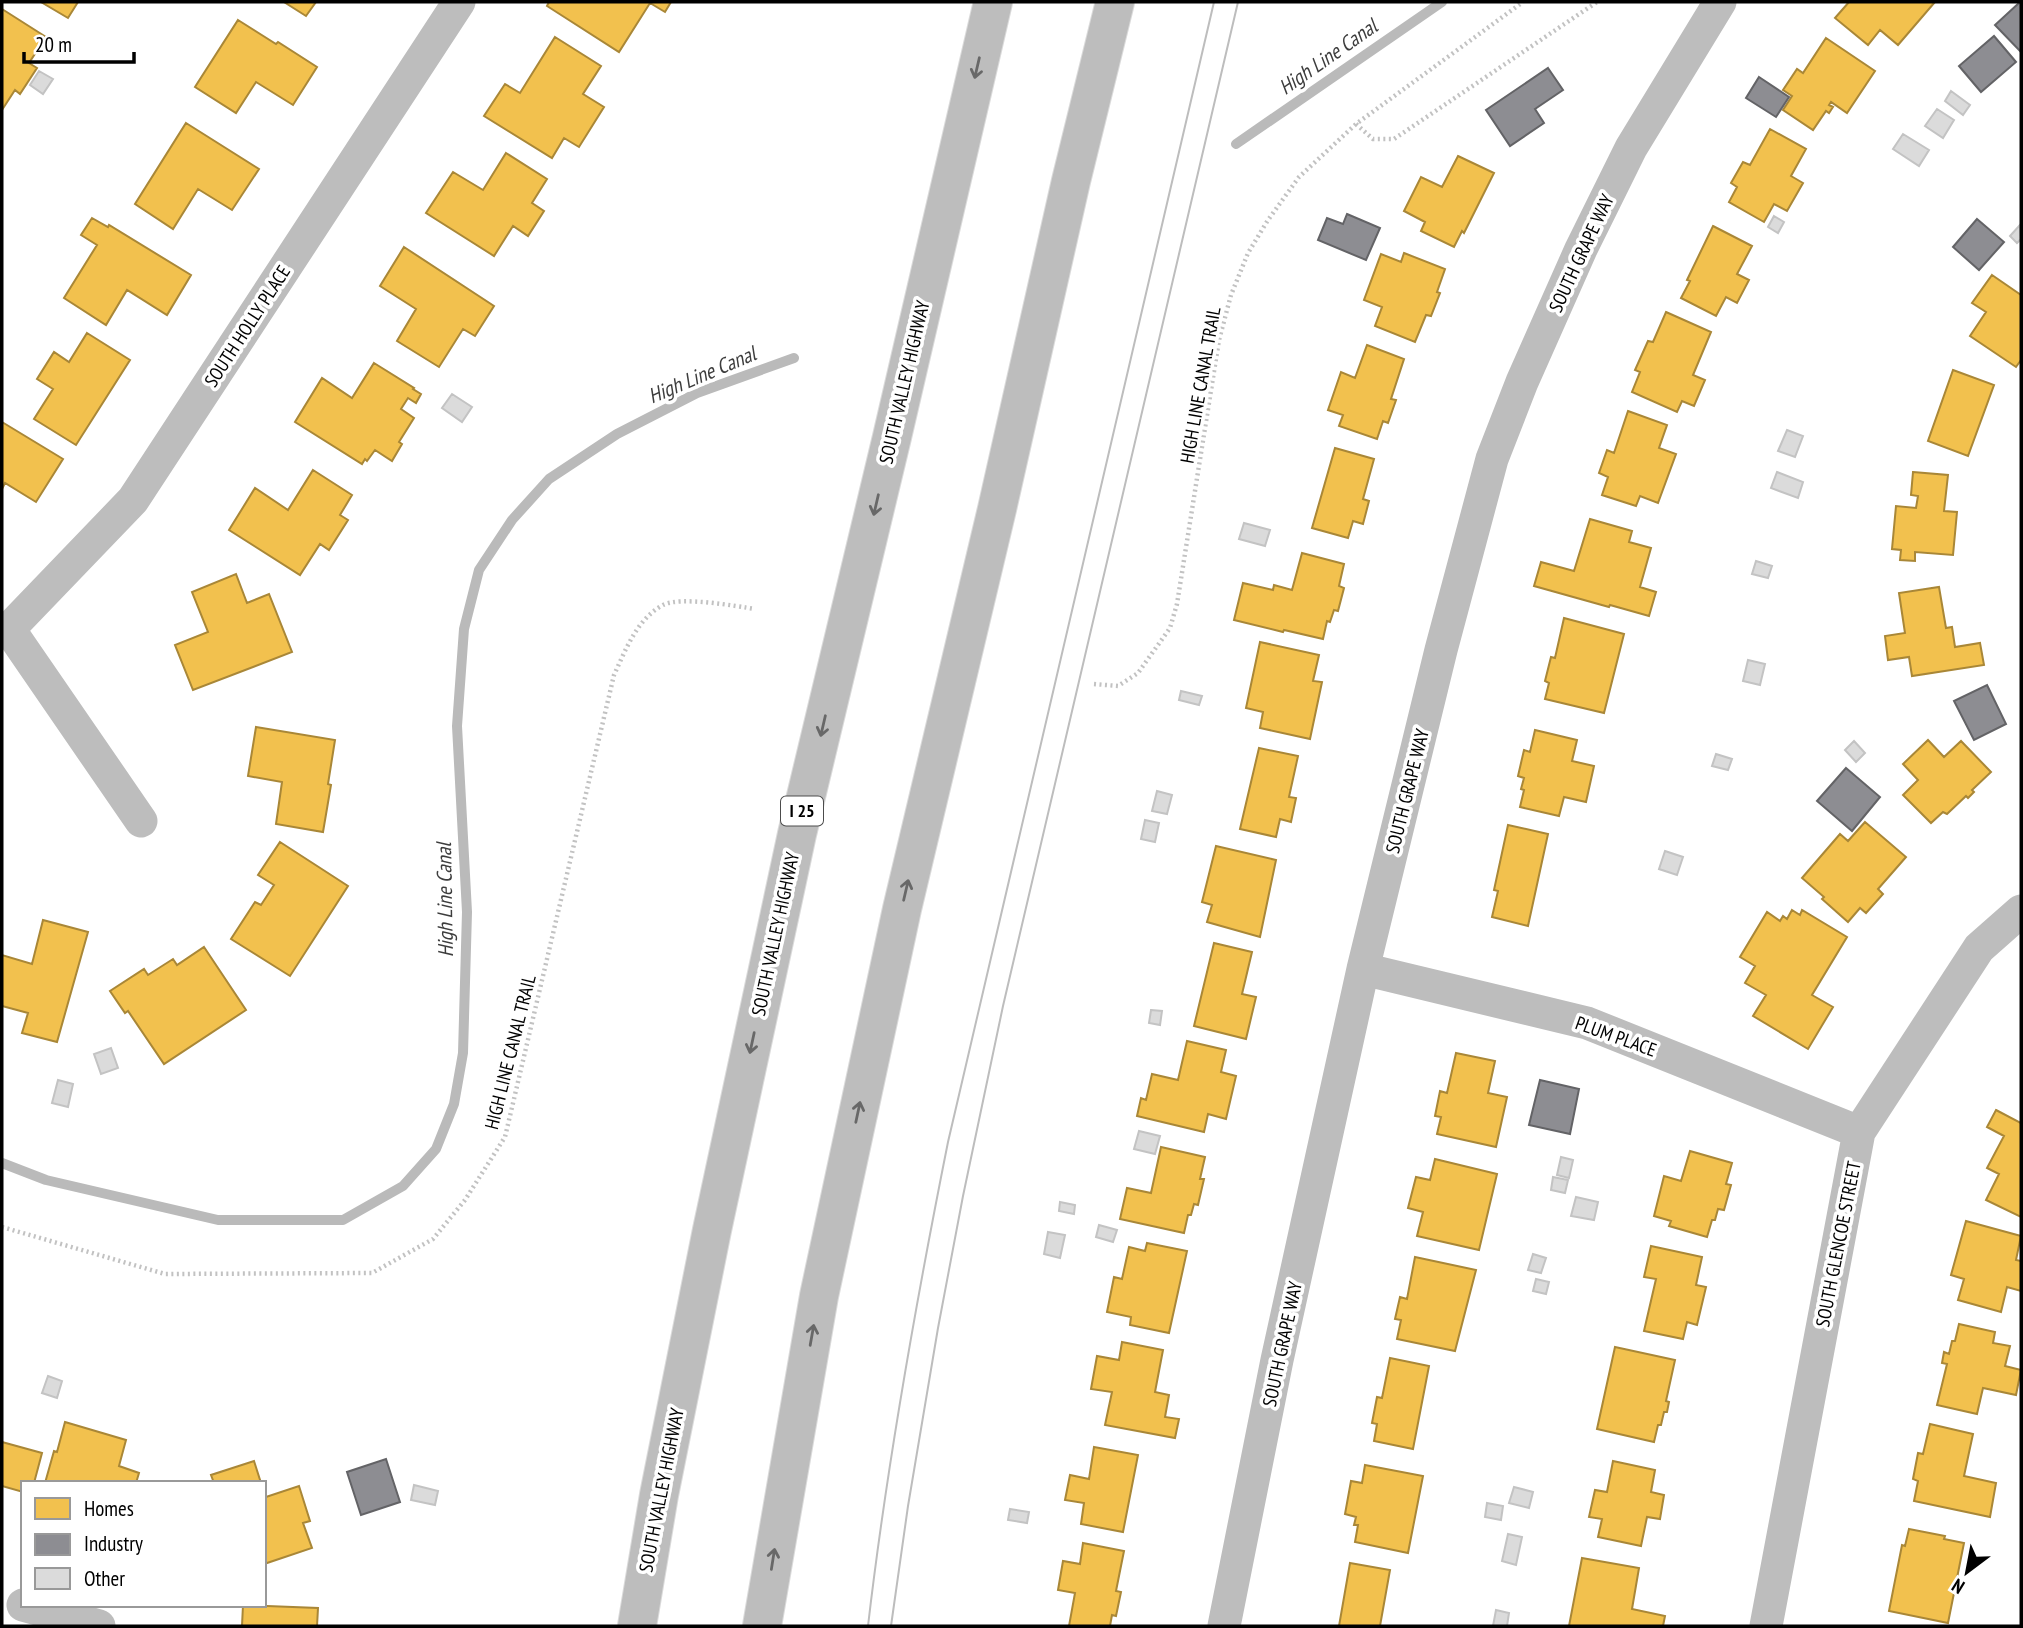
<svg xmlns="http://www.w3.org/2000/svg" width="2023" height="1628" font-family="'PT Sans Narrow',sans-serif">
<rect width="100%" height="100%" fill="#fff"/>
<path fill="#f2c14e" stroke="#a98737" stroke-width="2" d="M41,2H78L68,18Z
M284,2H316L306,16Z
M549,2H671L665,12L650,3L619,52L547,6Z
M1849,2H1935L1898,45L1880,30L1868,45L1835,18Z
M2,9L46,37L29,63L37,68L20,94L15,90L2,110Z
M238,20L276,44L278,42L317,67L293,105L256,82L236,113L195,87Z
M555,37L601,66L583,94L604,107L579,147L564,138L552,158L484,116L505,84L520,93Z
M1826,38L1875,71L1847,113L1831,102L1829,105L1833,107L1829,113L1826,111L1813,130L1783,110L1792,96L1783,90L1797,69L1803,73Z
M186,123L259,169L232,210L198,189L173,229L135,204Z
M1770,129L1806,149L1791,176L1803,183L1787,211L1774,204L1764,222L1729,202L1737,187L1731,183L1743,162L1750,165Z
M506,153L547,179L532,203L544,211L528,236L513,226L494,256L426,213L453,172L483,190Z
M1458,156L1494,173L1464,233L1462,231L1454,247L1421,231L1425,222L1404,211L1421,177L1442,187Z
M92,218L108,227L109,225L191,275L167,315L127,290L106,325L64,298L97,245L81,235Z
M1713,226L1752,246L1737,274L1749,280L1737,303L1726,297L1716,316L1681,298L1690,281L1687,280Z
M404,247L494,306L475,336L463,329L439,367L397,341L416,309L380,286Z
M1404,253L1445,269L1437,292L1440,293L1431,316L1426,315L1415,342L1375,326L1382,307L1364,300L1381,254L1401,262Z
M1992,275L2021,295V360L2016,367L1970,336L1986,312L1972,303Z
M1666,312L1711,332L1693,375L1705,380L1694,406L1682,401L1677,412L1632,392L1640,372L1635,370L1648,341L1653,342Z
M87,333L130,360L76,445L34,419L53,389L37,379L54,352L69,362Z
M1367,345L1404,359L1391,399L1396,400L1388,423L1383,421L1377,439L1339,426L1343,415L1328,410L1341,372L1355,378Z
M374,363L414,388L413,389L421,394L416,403L408,398L401,409L414,418L399,442L402,444L392,461L375,450L367,461L365,459L362,464L295,422L322,378L352,398Z
M1953,370L1994,385L1968,456L1928,441Z
M1628,411L1667,425L1659,448L1676,454L1658,503L1640,496L1636,506L1602,495L1608,477L1599,473L1607,450L1614,453Z
M2,422L63,459L36,502L5,483L2,489Z
M1335,448L1374,459L1363,499L1369,501L1363,524L1353,521L1348,538L1312,528Z
M313,470L352,495L340,515L348,520L329,550L320,544L300,575L229,530L255,488L288,510Z
M1913,472L1948,475L1944,511L1957,512L1953,555L1915,552V561L1900,560L1901,550L1892,549L1896,506L1916,508L1918,496L1911,495Z
M1590,519L1632,531L1629,542L1651,548L1640,587L1656,592L1649,616L1610,605L1609,607L1534,586L1541,562L1574,571Z
M1302,553L1344,564L1339,586L1344,588L1338,611L1334,610L1330,622L1327,621L1323,639L1284,630L1283,632L1234,620L1243,583L1273,590L1274,585L1292,590Z
M236,574L247,603L269,594L292,652L193,690L175,645L208,632L192,592Z
M1939,587L1946,628L1952,627L1955,647L1980,643L1984,665L1912,676L1909,657L1888,660L1885,636L1905,633L1899,593Z
M1564,618L1624,634L1604,713L1545,699L1549,683L1545,681L1551,657L1555,658Z
M1260,642L1319,655L1313,681L1322,682L1310,739L1260,728L1263,712L1246,708Z
M256,727L335,740L328,784L331,785L323,832L276,824L282,782L248,776Z
M1535,730L1577,740L1572,761L1594,766L1586,802L1564,797L1559,816L1520,807L1524,790L1521,789L1524,778L1518,776L1524,750L1530,752Z
M1928,740L1944,757L1961,741L1991,772L1972,790L1974,792L1968,798L1966,796L1947,814L1943,812L1931,823L1903,795L1918,780L1903,764Z
M1259,748L1298,756L1289,797L1296,798L1291,822L1280,819L1276,837L1240,829Z
M1865,822L1906,857L1878,889L1883,894L1866,913L1860,908L1848,922L1822,899L1824,897L1802,878L1840,834L1848,841Z
M1508,825L1548,834L1528,926L1492,917L1498,891L1494,890Z
M280,842L348,886L290,976L231,939L255,902L261,905L274,885L258,875Z
M1216,846L1276,860L1260,937L1207,922L1212,905L1202,902Z
M1792,910L1800,915L1802,910L1847,937L1812,995L1833,1007L1808,1049L1753,1016L1766,995L1745,983L1755,966L1740,957L1767,912L1780,921L1783,916L1787,919Z
M43,920L88,932L57,1042L22,1033L28,1013L2,1006V955L32,964Z
M1214,943L1252,952L1242,994L1256,997L1246,1039L1194,1026Z
M204,947L246,1010L164,1064L128,1011L125,1013L110,991L144,969L148,975L173,959L177,965Z
M1187,1041L1226,1050L1221,1072L1236,1076L1226,1119L1208,1114L1204,1132L1137,1116L1141,1098L1146,1100L1152,1074L1178,1080Z
M1456,1053L1495,1061L1488,1093L1507,1097L1496,1147L1437,1134L1441,1117L1435,1116L1440,1091L1447,1093Z
M1996,1110L2021,1123V1217L1986,1200L1999,1174L1987,1168L2004,1136L1987,1127Z
M1161,1147L1205,1157L1200,1179H1204L1198,1205L1194,1204L1191,1215H1188L1184,1233L1120,1219L1127,1188L1151,1193Z
M1690,1151L1732,1163L1726,1184L1731,1185L1724,1210L1718,1209L1715,1220H1712L1707,1237L1669,1226L1671,1221L1654,1216L1664,1176L1681,1181Z
M1435,1159L1497,1174L1479,1250L1417,1236L1423,1212L1408,1208L1416,1177L1430,1180Z
M1966,1221L2021,1236L2016,1260L2021,1261V1291L2007,1287L2001,1312L1958,1300L1964,1279L1951,1275Z
M1147,1243L1187,1251L1169,1333L1130,1325L1131,1317L1107,1312L1114,1277L1122,1279L1129,1247L1145,1251Z
M1651,1246L1702,1257L1696,1285L1706,1287L1697,1325L1687,1322L1683,1339L1644,1331L1656,1279L1644,1277Z
M1415,1257L1476,1270L1455,1351L1397,1339L1401,1320L1395,1319L1400,1297L1407,1299Z
M1959,1324L1995,1332L1993,1343L2010,1346L2005,1366L2021,1370L2016,1395L1983,1388L1977,1414L1937,1405L1947,1364L1942,1363L1944,1352L1949,1354L1952,1341H1955Z
M1122,1342L1163,1350L1155,1392L1169,1395L1165,1417L1179,1419L1175,1438L1105,1425L1112,1392L1091,1389L1097,1356L1119,1360Z
M1615,1347L1675,1360L1666,1401L1669,1402L1667,1412H1664L1661,1425H1658L1654,1442L1597,1429Z
M1390,1358L1429,1366L1413,1449L1374,1441L1377,1424L1372,1423L1377,1397L1382,1398Z
M65,1422L126,1440L119,1466L139,1473L136,1483H45L54,1451L57,1452Z
M1930,1424L1973,1434L1964,1476L1996,1483L1990,1517L1914,1501L1918,1481L1913,1479L1918,1453L1923,1454Z
M2,1442L42,1453L34,1483H23V1492L2,1486Z
M1094,1447L1138,1455L1123,1532L1081,1524L1084,1503L1065,1500L1070,1475L1089,1479Z
M254,1461L261,1483H214L211,1475Z
M1613,1461L1655,1470L1651,1492L1664,1495L1660,1519L1647,1517L1641,1546L1598,1537L1602,1519L1589,1517L1595,1490L1607,1492Z
M1365,1465L1423,1476L1408,1553L1355,1542L1358,1525H1354L1356,1517L1345,1514L1351,1481L1362,1483Z
M299,1486L310,1521L303,1523L312,1548L264,1564V1492L266,1497Z
M1909,1529L1945,1536L1944,1539L1964,1543L1948,1623L1889,1611L1902,1545L1905,1546Z
M1083,1543L1124,1551L1116,1591L1121,1592L1116,1616L1112,1615L1110,1626H1069L1075,1593L1058,1590L1063,1561L1080,1564Z
M1582,1558L1639,1568L1632,1609L1665,1616L1663,1626H1569Z
M1350,1563L1390,1570L1380,1626H1339Z
M243,1605L318,1608L317,1626H242Z"/>
<path fill="#8d8d92" stroke="#636366" stroke-width="2" d="M2020,2H2021V52L1995,25Z
M1994,36L2016,62L1981,92L1959,66Z
M1548,68L1563,90L1535,109L1544,123L1510,146L1486,110Z
M1759,77L1789,97L1776,117L1746,98Z
M1347,214L1380,228L1366,260L1318,240L1327,218L1343,224Z
M1977,219L2004,242L1979,270L1953,247Z
M1987,685L2006,724L1974,740L1954,701Z
M1846,768L1880,797L1852,831L1817,801Z
M1540,1080L1579,1089L1570,1134L1529,1125Z
M386,1459L400,1502L361,1515L347,1472Z"/>
<g fill="none" stroke-linecap="round" stroke-linejoin="round">
<path stroke="#bababa" stroke-width="10" d="M1236,144L1442,2
M2,1163L46,1180L218,1220H343L403,1186L436,1149L454,1104L463,1053L467,912L457,726L464,629L479,570L512,520L549,479L617,434L697,393L794,358"/>
</g>
<path fill="#dbdbdb" stroke="#c3c3c3" stroke-width="2" d="M39,71L53,79L43,94L30,85Z
M1951,91L1970,105L1963,115L1945,101Z
M1937,109L1954,120L1943,138L1925,126Z
M1903,134L1929,150L1919,166L1893,149Z
M1774,216L1784,222L1778,233L1768,227Z
M2020,225L2021,239L2017,243L2010,236Z
M452,394L472,407L462,422L442,408Z
M1787,430L1803,436L1795,457L1778,451Z
M1777,472L1803,482L1798,498L1771,488Z
M1244,523L1270,530L1265,546L1239,539Z
M1756,561L1772,566L1768,578L1752,574Z
M1748,660L1765,664L1760,685L1743,681Z
M1181,691L1202,696L1199,705L1179,700Z
M1854,741L1865,753L1856,762L1845,750Z
M1716,754L1732,759L1728,770L1712,766Z
M1157,791L1172,795L1167,814L1152,811Z
M1145,820L1159,823L1155,842L1141,839Z
M1665,851L1683,857L1677,875L1659,869Z
M1151,1010L1162,1011L1160,1025L1149,1023Z
M111,1048L118,1068L101,1074L94,1054Z
M58,1080L73,1084L68,1107L52,1103Z
M1139,1131L1160,1136L1155,1154L1134,1149Z
M1561,1157L1573,1160L1569,1178L1557,1175Z
M1553,1177L1568,1180L1565,1193L1551,1190Z
M1576,1197L1598,1202L1594,1220L1571,1216Z
M1060,1202L1075,1205L1074,1214L1059,1211Z
M1099,1225L1117,1230L1113,1242L1096,1237Z
M1048,1232L1065,1235L1060,1258L1044,1254Z
M1533,1254L1546,1258L1541,1273L1528,1270Z
M1536,1279L1549,1282L1546,1294L1533,1291Z
M48,1376L62,1381L57,1398L42,1393Z
M414,1485L438,1491L435,1505L411,1500Z
M1514,1487L1533,1492L1529,1508L1509,1503Z
M1487,1503L1503,1506L1501,1520L1485,1517Z
M1010,1509L1029,1512L1027,1523L1008,1520Z
M1508,1534L1522,1537L1516,1565L1502,1561Z
M1496,1610L1509,1613L1507,1626H1493Z"/>
<g fill="none" stroke-linecap="round" stroke-linejoin="round">
<defs>
<path id="motorway" d="M637,1626L659,1495L712,1230L797,834L892,437L993,2
M762,1626L819,1296L902,909L997,509L1071,181L1115,2"/>
</defs>
<use href="#motorway" stroke="#dbdbdb" stroke-width="40"/>
<path stroke="#c2c2c2" stroke-width="4.5" stroke-dasharray="2 3.5" stroke-linecap="butt" d="M1356,124L1373,139H1394L1597,2
M1094,684L1118,686L1138,673L1170,628L1177,604L1219,340L1231,295L1248,253L1268,220L1299,177L1356,124L1523,2
M2,1227L165,1274L372,1273L433,1239L465,1200L505,1137L614,675C626,649 637,619 663,605C680,596 736,606 755,609"/>
<path stroke="#bdbdbd" stroke-width="33" d="M9,629L141,821
M2,633L9,629L133,500L459,2
M1363,969L1587,1023L1859,1132
M23,1605L99,1626
M1224,1626L1277,1360L1363,969L1441,650L1492,459L1522,382L1581,249L1631,148L1720,2
M1766,1626L1859,1132L1979,948L2021,911"/>
<use href="#motorway" stroke="#bdbdbd" stroke-width="38"/>
<path stroke="#bdbdbd" stroke-width="2" d="M868,1626C887,1463 916,1302 948,1142L1214,2
M891,1626L908,1506L938,1328L963,1196L1003,1006L1238,2"/>
</g>
<defs><path id="oneway-shaft" d="M-6 0H5M1.5-3L5.5 0L1.5 3" fill="none" stroke-width="1.6" stroke-linecap="round" stroke-linejoin="round" transform="scale(1.75)"/></defs>
<g stroke="#686868">
<use href="#oneway-shaft" transform="translate(977 68) rotate(103)"/>
<use href="#oneway-shaft" transform="translate(876 505) rotate(103)"/>
<use href="#oneway-shaft" transform="translate(823 726) rotate(103)"/>
<use href="#oneway-shaft" transform="translate(906 890) rotate(-77)"/>
<use href="#oneway-shaft" transform="translate(752 1043) rotate(102)"/>
<use href="#oneway-shaft" transform="translate(858 1112) rotate(-78)"/>
<use href="#oneway-shaft" transform="translate(812 1335) rotate(-80)"/>
<use href="#oneway-shaft" transform="translate(773 1559) rotate(-81)"/>
</g>
<g text-anchor="middle" stroke-width="7" stroke-linejoin="round" paint-order="stroke">
<rect fill="#fff" stroke="#4c4c4c" stroke-width="2" x="781" y="796.5" width="42" height="29" rx="5"/>
<g font-size="18" font-weight="bold" fill="#000">
<text x="802" y="817">I 25</text>
</g>
<g font-size="19" fill="#000" stroke="#fff">
<text transform="translate(1581 253) rotate(-65)" y="7">SOUTH GRAPE WAY</text>
<text transform="translate(247 326) rotate(-57)" y="7">SOUTH HOLLY PLACE</text>
<text transform="translate(904 382) rotate(-77)" y="7">SOUTH VALLEY HIGHWAY</text>
<text transform="translate(1200 385) rotate(-80)" y="7">HIGH LINE CANAL TRAIL</text>
<text transform="translate(1407 791) rotate(-76)" y="7">SOUTH GRAPE WAY</text>
<text transform="translate(775 934) rotate(-78)" y="7">SOUTH VALLEY HIGHWAY</text>
<text transform="translate(1616 1036) rotate(20)" y="7">PLUM PLACE</text>
<text transform="translate(510 1052) rotate(-76)" y="7">HIGH LINE CANAL TRAIL</text>
<text transform="translate(1838 1244) rotate(-79)" y="7">SOUTH GLENCOE STREET</text>
<text transform="translate(1282 1344) rotate(-78)" y="7">SOUTH GRAPE WAY</text>
<text transform="translate(661 1490) rotate(-79)" y="7">SOUTH VALLEY HIGHWAY</text>
</g>
<g font-size="21" font-style="italic" fill="#3d3d3d" stroke="#fff">
<text transform="translate(1328 57) rotate(-35)" y="7">High Line Canal</text>
<text transform="translate(702 375) rotate(-23)" y="7">High Line Canal</text>
<text transform="translate(445 900) rotate(-91)" y="7">High Line Canal</text>
</g>
</g>
<rect width="2023" height="1628" fill="none" stroke="#000000" stroke-width="7"/>
<rect x="21" y="1481" width="245" height="126" fill="#ffffff" stroke="#999999" stroke-width="2"/>
<rect x="35" y="1498" width="35" height="21" fill="#f2c14e" stroke="#999999" stroke-width="2"/>
<text x="84" y="1516" font-size="21" fill="#000000">Homes</text>
<rect x="35" y="1534" width="35" height="21" fill="#8d8d92" stroke="#999999" stroke-width="2"/>
<text x="84" y="1551" font-size="21" fill="#000000">Industry</text>
<rect x="35" y="1568" width="35" height="21" fill="#dbdbdb" stroke="#999999" stroke-width="2"/>
<text x="84" y="1586" font-size="21" fill="#000000">Other</text>
<g transform="translate(1967 1572) rotate(212)" stroke="#ffffff" stroke-width="5" paint-order="stroke">
<path d="M0-5L12 26L0 18L-12 26Z" fill="#000000"/>
<text y="-10" font-size="19" font-weight="bold" text-anchor="middle" fill="#000000">N</text>
</g>
<path d="M24 52v10h110v-10" fill="none" stroke="#000000" stroke-width="3.5"/>
<text x="35" y="52" font-size="21" fill="#000000" stroke="#ffffff" stroke-width="5" paint-order="stroke">20 m</text>
</svg>
